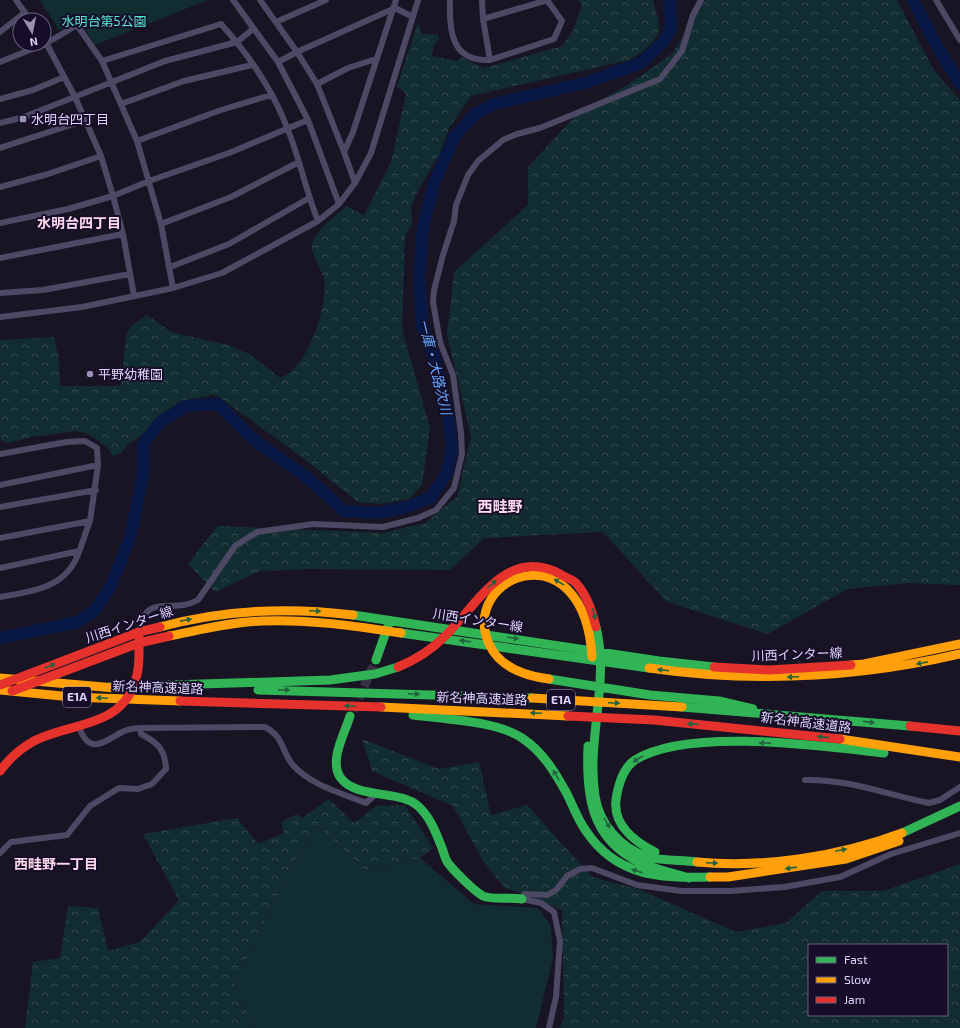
<svg xmlns="http://www.w3.org/2000/svg" width="960" height="1028" font-family="'Exo 2','Noto Sans JP',sans-serif">
<defs>
<pattern id="forest-crowns" width="20" height="18" patternUnits="userSpaceOnUse"><rect width="20" height="18" fill="#122d32"/><path d="M2 6a3 3 0 1 1 6 0M12 15a3 3 0 1 1 6 0" fill="none" stroke="#344b51"/></pattern>
</defs>
<rect width="100%" height="100%" fill="#191423"/>
<path fill="#122d32" d="M40,0H208L95,45L78,18L59,30Z
M318,825L364,870L420,858L474,904L538,908L551,926L553,959L536,1028H254L235,984C261,930 285,875 318,825Z"/>
<path fill="url(#forest-crowns)" fill-rule="evenodd" d="M579,0H653C655,8 658,17 659,25C660,41 641,53 629,60L471,96L449,128L440,153L416,194L411,208L412,224L405,236L402,329L430,428L422,485L409,499L380,504L358,502L308,462L218,396L213,395L180,401L154,421L144,433L127,445L121,453L112,456L110,451L103,444L86,433L75,431L32,437L8,443L3,442L0,437V340L54,337L59,359L60,386H121L126,336L131,326L147,315L171,332L231,346L251,355L280,378C307,371 329,304 324,279C321,268 312,257 312,245C313,232 337,215 346,206L364,215L391,162L406,94L397,86L418,22L422,34H438L439,39L433,46L432,56L457,61L461,57L484,68L562,46L573,31L582,5Z
M705,0H897L933,69L960,100V585L908,583L847,589L768,634L667,602L603,532L484,538L450,570L309,569L260,571L215,592L188,564L217,526L383,533L425,523L457,497L471,436L447,335L454,272L528,205V167L580,111L626,86L672,54Z
M362,739L439,769L479,762L491,815L527,805L592,877L638,889L736,932L786,923L822,891H883L960,864V1028H560L564,1017L562,910L504,887L483,861L453,806L372,771ZM809,945H947V1015H809Z
M329,799L354,823L376,806L405,805L433,848L420,858L364,870L318,825C285,875 261,930 235,984L254,1028H25L33,962L60,958L68,906L98,908L108,951L140,942L179,900L143,834L237,818L258,844L284,833L281,822L297,814L302,818Z"/>
<g fill="none" stroke-linecap="round" stroke-linejoin="round">
<path stroke="#081846" stroke-width="12" d="M913,0L935,43L960,84
M0,638L78,622L95,610L110,588L130,538L143,476V445L159,423L186,406L218,404L254,440L309,479L344,511L378,513L407,507L430,498L446,475L452,448L447,409L436,363L422,325L419,278L423,228L434,183L455,136L475,114L494,104L585,83L641,63L664,41L671,28L670,0"/>
<path stroke="#373144" stroke-width="9" stroke-dasharray="9 4.5" stroke-linecap="butt" d="M353,711L376,660"/>
<path stroke="#4d4964" stroke-width="6" d="M16,0L30,20
M233,0L278,62L308,120L339,204
M260,0L297,52L317,84L344,152
M450,0C449,30 451,62 490,60L554,39L562,21L547,0
M482,0L483,19L490,60
M936,0L960,40
M483,19L548,0
M276,22L326,0
M0,32L24,13
M44,39L75,97L101,156L113,196L123,234L134,296
M102,61L221,24C248,54 274,92 288,130C300,160 306,191 318,221
M0,62L47,43L77,25L102,61L137,141L161,224L173,288
M278,62L297,52L395,8L413,17
M317,84L348,68L376,59
M0,99L33,90L64,77
M121,104L184,81L252,65
M0,123L24,117L165,61L237,42L253,29
M137,141L221,110L271,95
M0,148L86,120
M355,183L344,152L353,132L396,0
M0,187L48,174L101,156
M0,223L68,209L113,196L149,181L229,153L308,120
M161,224L231,197L299,162
M0,258L123,234
M170,267L229,244L309,198
M0,293L43,290L130,274
M0,317L82,307L173,288L222,273L318,221L339,204L355,183L371,153L418,0
M0,454L67,442L85,441L97,448L98,465
M0,485L98,465L90,521
M0,507L96,490
M0,538L90,521C85,533 82,546 76,559C62,589 29,592 0,597
M0,568L79,551
M139,632C146,590 172,615 198,600L235,546L257,532L313,524L383,527L418,518L436,510L454,488L462,454L461,433L453,375L440,342L433,302L434,290L443,255L454,221L456,205L468,175L478,161L503,140L517,134L540,128L572,115L660,79L682,51L693,15L701,0
M79,727C90,757 104,741 124,731C129,729 135,728 140,728L265,727C284,737 281,750 292,764C310,785 341,793 366,803L376,794
M805,780C850,779 887,795 929,803L940,800L960,787
M0,853L11,842L67,835L90,806L119,788L138,789L152,784L166,769C165,749 158,743 141,734L140,728
M549,1028L556,997L560,941L554,912L541,903L522,899L524,894L547,895L556,890L567,876L580,869L592,868L637,885L681,891H730L784,887L840,877L891,854L960,833"/>
<path stroke="#30b455" stroke-width="9" d="M353,615L659,661L714,667
M596,627C610,682 586,740 595,796C599,824 621,849 648,857C663,861 681,860 697,862
M401,633L649,668
M376,660L388,626
M549,679L650,695L719,701L753,709
M109,687L330,680L375,674L398,667
M258,690L532,698
M682,707L910,726
M413,715C443,719 497,721 522,738C543,752 555,772 567,794C573,806 578,820 586,831C616,876 660,879 710,877
M350,716C345,733 329,760 340,777C356,800 399,789 418,806C431,818 436,833 442,848C444,853 445,859 448,863C454,871 474,891 483,896C492,900 511,897 522,899
M588,746C586,794 590,838 639,862C655,869 672,873 689,878
M902,833L960,806
M655,852C635,842 613,825 616,800C618,786 623,768 635,760C688,727 822,746 884,753"/>
<path stroke="#ff9f0a" stroke-width="9" d="M160,627C222,610 288,607 353,615
M169,636C200,630 231,622 262,621C309,619 355,626 401,633
M851,665L864,664L960,644
M649,668C753,683 858,678 960,654
M0,678L115,688
M549,679C525,676 500,668 489,644C459,575 584,527 592,657
M0,690L72,697L180,701
M532,698L682,707
M381,707L568,716
M840,739L960,757
M697,862C764,868 838,857 902,833
M710,877H728L846,859L899,841"/>
<path stroke="#e5322d" stroke-width="9" d="M398,667C415,660 430,651 443,638C476,607 506,545 560,574C564,577 572,579 576,583C587,595 592,611 596,627
M714,667L769,670L851,665
M0,685L139,632L160,627
M12,691L139,643L169,636
M180,701L381,707
M568,716L654,720L840,739
M910,726L960,731
M0,771C9,759 21,748 34,741C68,723 118,728 134,685C140,670 139,653 139,637"/>
</g>
<defs><path id="oneway-solid" d="M-6-.8H1V-3.2L6.5 0L1 3.2V.8H-6Z"/></defs>
<g fill="#23613f">
<use href="#oneway-solid" transform="translate(559 582) rotate(-149)"/>
<use href="#oneway-solid" transform="translate(492 584) rotate(-42)"/>
<use href="#oneway-solid" transform="translate(315 611) rotate(3)"/>
<use href="#oneway-solid" transform="translate(594 614) rotate(75)"/>
<use href="#oneway-solid" transform="translate(186 620) rotate(-11)"/>
<use href="#oneway-solid" transform="translate(513 638) rotate(9)"/>
<use href="#oneway-solid" transform="translate(465 641) rotate(-172)"/>
<use href="#oneway-solid" transform="translate(922 663) rotate(169)"/>
<use href="#oneway-solid" transform="translate(50 666) rotate(-22)"/>
<use href="#oneway-solid" transform="translate(663 670) rotate(-173)"/>
<use href="#oneway-solid" transform="translate(793 677) rotate(178)"/>
<use href="#oneway-solid" transform="translate(284 690) rotate(1)"/>
<use href="#oneway-solid" transform="translate(414 694) rotate(2)"/>
<use href="#oneway-solid" transform="translate(102 698) rotate(-178)"/>
<use href="#oneway-solid" transform="translate(614 703) rotate(3)"/>
<use href="#oneway-solid" transform="translate(350 706) rotate(-178)"/>
<use href="#oneway-solid" transform="translate(536 713) rotate(-178)"/>
<use href="#oneway-solid" transform="translate(869 722) rotate(6)"/>
<use href="#oneway-solid" transform="translate(693 724) rotate(-175)"/>
<use href="#oneway-solid" transform="translate(823 737) rotate(-174)"/>
<use href="#oneway-solid" transform="translate(765 743) rotate(-179)"/>
<use href="#oneway-solid" transform="translate(638 759) rotate(147)"/>
<use href="#oneway-solid" transform="translate(556 775) rotate(-121)"/>
<use href="#oneway-solid" transform="translate(607 823) rotate(60)"/>
<use href="#oneway-solid" transform="translate(841 850) rotate(-12)"/>
<use href="#oneway-solid" transform="translate(712 863) rotate(2)"/>
<use href="#oneway-solid" transform="translate(791 868) rotate(172)"/>
<use href="#oneway-solid" transform="translate(637 871) rotate(-162)"/>
</g>
<g fill="#9a92b2" stroke="#160e29" stroke-width="1.5">
<rect x="19" y="115" width="8" height="8" rx="2"/>
<circle cx="90" cy="374" r="4"/>
</g>
<g text-anchor="middle" stroke-width="4" stroke-linejoin="round" paint-order="stroke">
<g fill="#160e29" stroke="#a39abf" stroke-width="1">
<rect x="63" y="687" width="28" height="20" rx="3"/>
<rect x="547" y="690" width="28" height="20" rx="3"/>
</g>
<g font-size="12" font-weight="bold" fill="#dfd6ff">
<text x="77" y="701">E1A</text>
<text x="561" y="704">E1A</text>
</g>
<g font-size="13" fill="#59e9d4" stroke="#160e29">
<text x="104" y="26">水明台第5公園</text>
</g>
<g font-size="13" fill="#dfd6ff" stroke="#160e29" text-anchor="start">
<text x="31" y="124">水明台四丁目</text>
<text x="98" y="379">平野幼稚園</text>
</g>
<g font-size="13" fill="#dfd6ff" stroke="#160e29">
<text transform="translate(478 620) rotate(9)" y="5">川西インター線</text>
<text transform="translate(129 624) rotate(-18)" y="5">川西インター線</text>
<text transform="translate(797 654) rotate(-2)" y="5">川西インター線</text>
<text transform="translate(158 687) rotate(2)" y="5">新名神高速道路</text>
<text transform="translate(482 698) rotate(2)" y="5">新名神高速道路</text>
<text transform="translate(806 722) rotate(7)" y="5">新名神高速道路</text>
</g>
<g font-size="14" font-weight="bold" fill="#ffd8ed" stroke="#160e29">
<text x="79" y="228">水明台四丁目</text>
<text x="56" y="869">西畦野一丁目</text>
</g>
<g font-size="14" font-style="italic" fill="#64a7ff" stroke="#160e29">
<text transform="translate(435 367) rotate(76)" y="5">一庫・大路次川</text>
</g>
<g font-size="15" font-weight="bold" fill="#ffd8ed" stroke="#160e29">
<text x="500" y="512">西畦野</text>
</g>
</g>
<rect x="808" y="944" width="140" height="72" fill="#160e29" stroke="#665e7f"/>
<rect x="816" y="957" width="20" height="6" fill="#30b455" stroke="#665e7f"/>
<text x="844" y="964" font-size="12" fill="#dfd6ff">Fast</text>
<rect x="816" y="977" width="20" height="6" fill="#ff9f0a" stroke="#665e7f"/>
<text x="844" y="984" font-size="12" fill="#dfd6ff">Slow</text>
<rect x="816" y="997" width="20" height="6" fill="#e5322d" stroke="#665e7f"/>
<text x="844" y="1004" font-size="12" fill="#dfd6ff">Jam</text>
<g transform="translate(32 32) rotate(170)"><circle r="19" fill="#160e29" stroke="#665e7f"/>
<path d="M0-3L7 15L0 10L-7 15Z" fill="#9a92b2"/>
<text y="-6" font-size="11" font-weight="bold" text-anchor="middle" fill="#dfd6ff">N</text>
</g>
</svg>
